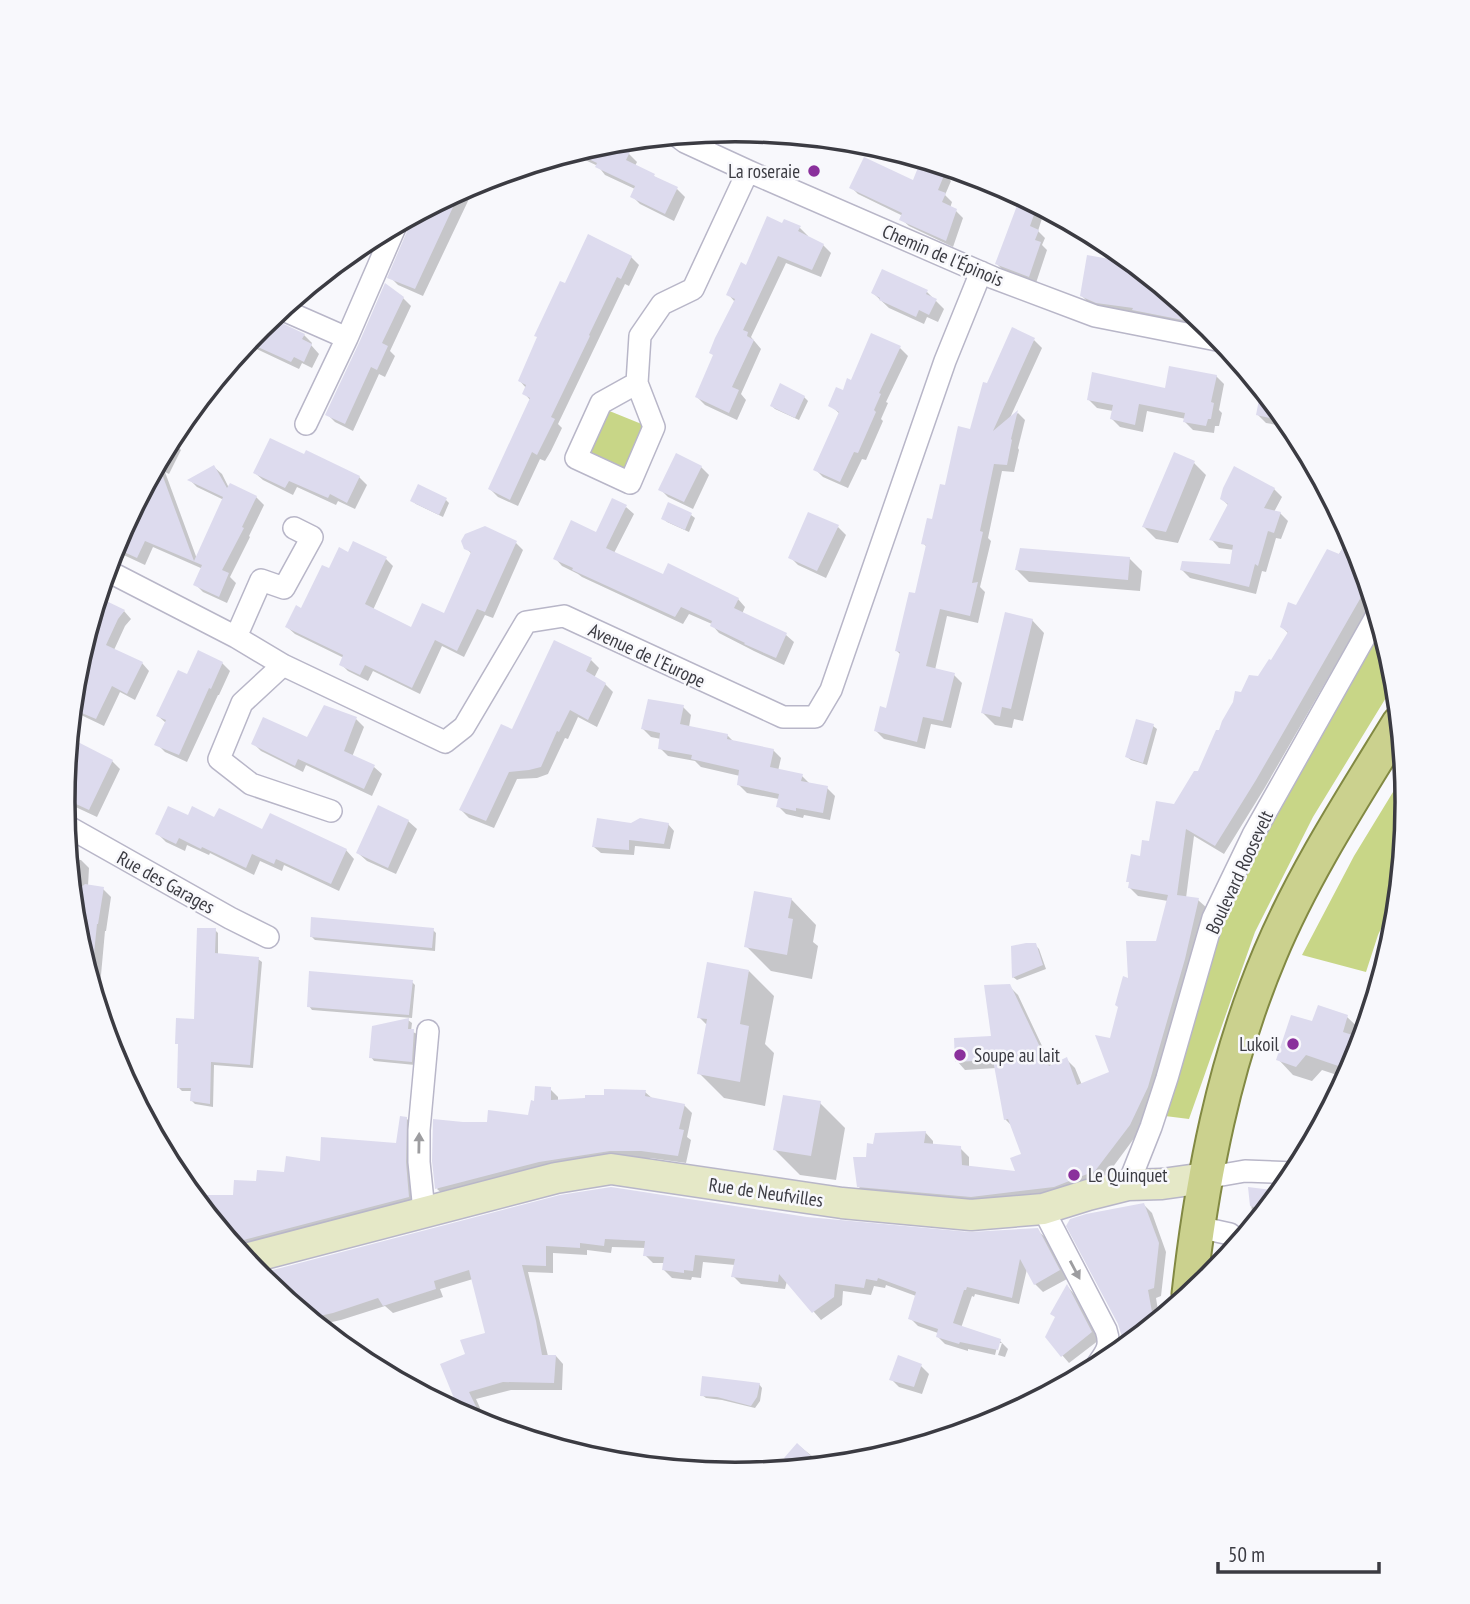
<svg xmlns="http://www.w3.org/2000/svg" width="1470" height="1604" font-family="'PT Sans Narrow',sans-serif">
<rect width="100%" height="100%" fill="#f8f8fc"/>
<path fill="#c8d687" d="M607,410L644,425L624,470L586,452Z
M1381,627L1394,671L1395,683L1313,817L1255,932L1189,1119L1165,1116L1222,919L1253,854Z
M1404,774L1407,802L1398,893L1378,935L1366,972L1302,955L1354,856Z"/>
<path fill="#0003" d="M606,143L629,154L637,162L635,166L677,189L685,197L674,221L640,204L632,196L635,189L605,175L598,166L570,153Z
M944,174L951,181L945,195L952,202L950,208L956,211L963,218L953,247L909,226L901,219L903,216L858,194L851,187L914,183Z
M477,182L423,296L398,285L390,277L416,214Z
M1022,197L1045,209L1038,231L1045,238L1042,245L1047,250L1036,283L1004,271L997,264Z
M783,225L800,228L808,236L807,237L823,245L831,253L821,277L786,263L751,337L761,349L741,394L746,400L737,420L705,405L697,397L735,302L728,294L747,267Z
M631,257L639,265L629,286L625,284L558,424L562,428L551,451L545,461L540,459L518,506L498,497L490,489L531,401L524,393L526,388L520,381L566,285Z
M1088,257L1135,265L1214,332L1106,310L1090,304L1082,296Z
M927,292L944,309L938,322L927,317L924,324L889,308L873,293Z
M403,298L411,306L390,351L395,356L385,377L379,374L353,431L335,422L327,414Z
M269,319L304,335L312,343L311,345L319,354L312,368L302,363L299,369L246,344L260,327Z
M1034,340L1042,348L1009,420L1018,413L1025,420L1018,448L1019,450L1014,472L1002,471L988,538L991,541L980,587L985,592L978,623L947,616L935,670L954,675L962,683L951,728L931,724L925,749L884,739L876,731L888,710L901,655L897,651L917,595L928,548L923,543L971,431L988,385Z
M900,348L908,356L886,402L888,403L881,419L883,421L866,460L862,459L848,488L823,477L815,469L840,414L830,405L852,382Z
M1216,376L1224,384L1219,410L1222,413L1219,426H1215L1214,433L1193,430L1185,422L1186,419L1147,411L1143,432L1120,427L1112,419L1113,411L1097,408L1089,400L1166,390Z
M1263,391L1293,428L1266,423L1258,415Z
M804,397L808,401L799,420L775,409L772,406Z
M172,437L173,439L172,442L181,450L169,474L165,472L197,559L224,500L197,487L190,480L214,467L222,474L229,488L256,497L264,505L249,536L250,537L230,577L236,583L227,603L203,592L195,584L203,569L153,547L145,565L113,550Z
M1194,463L1206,475L1178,543L1156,539L1144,527Z
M701,467L709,475L693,509L668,497L660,489Z
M255,473L359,477L367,485L355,509L338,501L336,505L297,487L293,495L263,480Z
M1274,489L1282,497L1274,512L1280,513L1288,521L1281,539L1276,538L1266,572L1262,571L1256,594L1190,578L1182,570L1232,566L1234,550L1219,548L1212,540L1229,506L1222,499Z
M446,500L449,503L443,517L416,504L412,501Z
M669,504L691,515L695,518L689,532L667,522L663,518Z
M626,507L634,514L614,553L664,577L738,599L745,607L742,614L786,635L794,642L784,665L754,651L719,633L712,625V624L689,614L683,624L582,577L578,574L562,566L555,558L597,534Z
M838,527L846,535L826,578L798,565L790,557Z
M1350,535L1356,545L1373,600L1264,789L1224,854L1194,836L1186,898L1198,900L1207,908L1193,968L1138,1133L1104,1179L1063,1195L981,1205L867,1195L858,1186L868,1159L925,1132L933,1141V1145L960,1148L969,1157V1168L1018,1173L1023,1155L1012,1126L1005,1119L996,1068L965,1070L957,1061L993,1038L1009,986L1018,995L1052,1067L1067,1060L1075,1068L1082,1085L1111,1073V1040L1130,980L1157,942L1168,901L1138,896L1130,888V883L1128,881L1150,843L1199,773L1242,694L1258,678L1271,662L1289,634L1282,627L1338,556Z
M516,543L523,550L493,618L485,615L464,657L442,646L420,694L373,671L368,681L348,671L341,664L344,658L295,634L287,627L302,610L330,570L349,554L386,559L393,566L373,610L412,629L445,615L472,554L466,548Z
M1129,558L1142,571L1140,591L1029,582L1017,570Z
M124,611L131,619L125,626L114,650L142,663L149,671L135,700L120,692L104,726L81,715L73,708L76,671L86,647Z
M1032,620L1044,633L1023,721L1014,719L1012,728L995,725L982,712Z
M591,660L599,668L594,678L605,684L613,692L597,727L578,717L568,739L565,738L548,774L537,778L517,779L494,828L469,818L461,810L513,731Z
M222,663L230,671L219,695H218L187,762L165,752L157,744L166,723L158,716L188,676Z
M683,707L691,715L689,727L727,735L735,743L773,750L781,758L778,771L802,776L810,784L827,788L835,796L830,820L804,815L803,818L786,814L778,806L779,799L747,793L739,785L740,776L701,767L695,761L668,756L660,748L661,739L651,737L643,729Z
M356,719L364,727L352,757L374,767L382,774L372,796L306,765L303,772L261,751L253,743L308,740Z
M1153,726L1157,729L1147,765L1131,760L1127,757Z
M112,761L120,769L97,817L67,803L63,799L65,782Z
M379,808L408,821L417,829L396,874L367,861L358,853Z
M188,817L215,819L346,850L354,859L339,891L284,865L282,871L260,861L254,875L210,853L209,855L187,845L185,851L166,842L157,833Z
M668,824L674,831L670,849L635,846L634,855L601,853L594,847L631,825Z
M69,859L81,860L89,868L88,886L103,889L111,897L106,931H105L100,986L103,990L100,1011L76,933Z
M791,899L816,925L813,942L818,946L812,979L771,971L746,946Z
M215,930L218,933V955L258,959L262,962L253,1068L214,1065L213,1107L195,1104L192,1101L193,1091H182L179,1088L180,1046L177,1043L196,1021Z
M433,930L436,933L435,951L315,940L312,937Z
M1035,945L1039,949L1046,969L1017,980L1013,977Z
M749,971L774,996L765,1044L774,1053L765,1106L724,1098L699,1073L708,1026L699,1017Z
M412,982L415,985L412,1018L312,1010L309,1006Z
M1347,1017L1363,1032L1356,1060L1346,1078L1322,1070L1312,1081L1293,1075L1278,1059L1313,1023Z
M408,1020L412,1023L411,1031L417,1034L415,1065L374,1061L371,1057Z
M550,1089L558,1097V1101L605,1097L645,1092L653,1099L684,1105L692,1113L687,1137L691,1140L686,1163L650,1158H619L445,1196L437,1189L488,1124L530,1117L535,1103Z
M820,1103L845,1128L836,1180L800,1175L775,1150Z
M406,1118L414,1126L417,1204L238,1251L192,1195L234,1197L258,1183L322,1163L398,1145Z
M1250,1189L1280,1192L1253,1225Z
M1144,1205L1152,1213L1166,1252L1161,1296L1156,1298L1158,1310L1146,1312L1151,1326L1126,1346L1119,1323Z
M806,1219L970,1234L1037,1230L1046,1238L1067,1279L1043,1292L1035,1284L1027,1269L1019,1304L975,1294L974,1297L972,1296L961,1328L1000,1341L1008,1349L1005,1357L998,1355L1002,1343H998L995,1355L968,1349V1351L945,1344L937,1336L938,1333L918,1326L910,1318L916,1296L886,1285L885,1288L874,1286L871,1295L843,1291L842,1305L821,1320L787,1281L785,1289L741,1284L733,1276L735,1265L703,1262L701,1278L692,1277L691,1280L672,1278L664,1270L665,1263H653L645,1255L646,1248L612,1247L611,1253L587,1250V1255L553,1253V1273L528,1272L548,1356H556L563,1364L562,1390H511L476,1399L488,1426L477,1423L463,1415L442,1365L467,1355L487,1335L473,1279L440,1289L443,1297L393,1313L385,1306L341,1320L318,1325L276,1290L271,1272Z
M1068,1287L1074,1294L1099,1340L1069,1363L1062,1355Z
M921,1366L929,1374L922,1394L899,1387L891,1379Z
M759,1384L762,1388L760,1401L755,1408L722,1400L706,1398L702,1395Z
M1006,1410L1012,1412L1001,1418Z
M798,1445L817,1460L821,1466L781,1469L789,1461Z"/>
<path fill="#dddbee" d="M610,142L630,152L626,160L655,174L654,176L678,187L665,214L630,197L635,186L595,167L597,163L574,152Z
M864,157L913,180L919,165L945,173L938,190L946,193L942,202L957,209L946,241L899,220L902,213L849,188Z
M461,190L415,289L387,278L414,215Z
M1018,203L1036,209L1030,226L1039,230L1035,240L1041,242L1029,277L995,264Z
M767,216L782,223L784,219L801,226L798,231L824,244L812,270L778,256L743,330L748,332L747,336L754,340L732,387L739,390L729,413L695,397L713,355L709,353L715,338L735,299L726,295L741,262L746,265Z
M588,234L632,256L621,279L617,277L589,335L590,336L551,417L555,419L537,455L532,452L510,500L488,489L530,398L522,394L526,385L518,381L537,337L534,336L560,281L565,283Z
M1087,255L1132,263L1208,325L1132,310L1133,308L1096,303L1080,296Z
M882,269L928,290L926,294L937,299L929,315L919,310L916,317L879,300L880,298L871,293Z
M385,283L404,297L382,343L388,346L377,370L371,367L345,424L325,415L359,343Z
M271,318L305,334L302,339L312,344L304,362L294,357L291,362L247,342L260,327Z
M1012,327L1035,338L993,431L1018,410L1011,439L1012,440L1007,465L994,464L980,531L983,532L972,583L978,582L970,616L940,609L926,666L955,673L943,721L923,717L917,742L874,731L880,706L886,708L900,652L895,651L909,592L915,593L926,545L921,544L927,518L932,519L940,484L945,485L958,426L970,429L983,382L987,383Z
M871,333L901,346L879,393L881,394L874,410L876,412L858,453L854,452L840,482L813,470L839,412L828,406L836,387L843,390L847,378L851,380Z
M1169,366L1217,375L1211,402L1214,403L1211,419H1208L1206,426L1183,422L1185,413L1139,404L1135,425L1110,419L1113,405L1087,400L1092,372L1165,388Z
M780,383L805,396L795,418L770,406Z
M1261,389L1273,403L1288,422L1256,415Z
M270,438L304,454L306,450L360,476L347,503L330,494L328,498L289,481L285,488L253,473Z
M1174,452L1195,461L1166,532L1142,527Z
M676,453L702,466L684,502L658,490Z
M158,463L194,561L223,497L187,480L214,465L227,488L230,483L257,496L242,527L244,528L222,570L229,573L219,597L193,585L202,565L145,541L137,558L113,547Z
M1234,466L1275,488L1264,508L1281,512L1274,533L1268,531L1258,566L1255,564L1249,587L1180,570L1182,561L1230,564L1233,545L1209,540L1228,504L1220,499L1223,488Z
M418,484L447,498L439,515L410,501Z
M612,498L627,505L606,548L663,574L668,563L739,598L734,608L787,633L776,658L744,644L745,643L710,626L712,621L681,607L675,617L572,570L573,568L553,559L571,520L596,532Z
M668,502L692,513L685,530L661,519Z
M808,512L839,525L817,571L788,558Z
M485,526L517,541L485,612L477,609L457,651L435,640L412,688L365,665L360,675L339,665L343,655L285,627L296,605L301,608L322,565L329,568L339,547L348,552L353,541L387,557L365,604L411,627L422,603L444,613L471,552L464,549L461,541L465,534Z
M1345,544L1357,549L1368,585L1256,780L1215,846L1186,829L1177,895L1199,898L1185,959L1148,1087L1130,1125L1095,1171L1054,1187L971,1197L857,1187L853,1157H866L867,1143L873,1144L875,1133L926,1131L924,1143L961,1146L962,1165L1015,1171L1010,1158L1021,1154L1008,1119L1004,1120L993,1060L955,1062L954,1038L991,1036L984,985L1010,984L1049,1066L1067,1057L1077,1085L1109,1072L1095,1035L1110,1038L1118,1007L1115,1005L1123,976L1128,978L1126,941H1156L1168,895L1128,888L1129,882H1126L1131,854L1140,856L1142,840L1149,841L1156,801L1174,804L1194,771H1198L1216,730H1219L1222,721L1233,702L1235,691L1241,692L1249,675L1258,676L1269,659L1271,660L1288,632L1280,627L1288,602L1296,605L1327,549L1339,554Z
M1020,548L1130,557L1128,580L1015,570Z
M98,597L125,610L118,619L106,645L143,662L127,694L112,686L96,719L72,709L76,671Z
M1005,612L1033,619L1011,709L1002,707L1000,717L981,713Z
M554,640L592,658L586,671L606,683L588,720L570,710L559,732L557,731L541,767L529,770L509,772L486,821L459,810L501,724L512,729Z
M198,650L223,662L211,689L209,688L179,755L154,745L166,720L156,716L178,670L187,674Z
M648,699L684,705L680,724L728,734L727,739L774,749L770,767L803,774L801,781L828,786L823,813L796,808V811L776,807L779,794L737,785L739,770L691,759L692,755L658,749L660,733L641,729Z
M324,705L357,717L344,751L375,765L364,789L298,759L295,766L251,744L263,717L307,737Z
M1136,719L1154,724L1143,763L1125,757Z
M76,741L113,760L89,810L63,798L67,762Z
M378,805L409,820L388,868L356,853Z
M168,806L188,815L192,806L214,817L219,808L262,829L270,813L347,849L331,884L276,859L274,864L252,854L246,868L202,847L201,849L179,838L176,844L155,834Z
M597,818L631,823L640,818L669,823L664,844L629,840V850L592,847Z
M85,884L104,887L98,924H97L91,983L76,933L72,895Z
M754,891L792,898L788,918L793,919L787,955L744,947Z
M311,917L434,928L432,948L310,937Z
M197,928H216L215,953L259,957L250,1065L211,1062L210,1104L190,1101L191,1088H177L178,1044H175L176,1018L194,1019Z
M1026,943H1036L1043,965L1012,978L1011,946Z
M707,962L749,970L740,1024L749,1026L740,1082L697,1074L707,1019L697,1018Z
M309,971L413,980L409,1015L307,1007Z
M1318,1005L1348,1015L1343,1032L1362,1038L1356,1060L1350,1070L1306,1055L1296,1067L1276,1060L1291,1015L1312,1021Z
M409,1018L408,1029H414L412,1062L369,1058L372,1026Z
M535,1086L551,1087V1100L585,1098V1095H604V1089L646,1090L645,1096L685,1104L679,1129L684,1130L678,1156L641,1151H610L539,1162L435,1189L432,1161L433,1119L463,1122H487L488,1110L528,1115L531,1100L534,1101Z
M783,1095L821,1101L811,1156L773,1150Z
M400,1116L407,1117L406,1162L409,1197L232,1243L192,1195H233L234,1180L256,1181L257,1170L284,1172L286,1156L320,1161L321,1137L396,1143Z
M611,1187L807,1217L840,1220L970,1232L1038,1228L1060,1270L1034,1285L1020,1259L1012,1298L967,1287L966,1290H964L953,1323L1001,1339L998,1350L960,1342L959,1344L936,1337L938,1329L908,1319L916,1292L878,1278L877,1281L866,1279L864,1288L835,1284L834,1297L812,1313L779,1274L778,1282L731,1277L735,1259L695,1255L693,1271L684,1270V1273L662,1270L664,1257L643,1256L645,1241L605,1239L604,1246L580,1243V1248L546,1246V1266L522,1265L536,1321L542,1355H556L554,1383L503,1382L469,1392L485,1425L460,1413L440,1364L465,1354L460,1340L485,1333L469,1270L434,1281L436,1289L383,1306L378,1298L333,1313L315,1317L313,1309L303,1312L274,1289L269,1271L560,1195Z
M1248,1187L1281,1191L1256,1222L1254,1207L1250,1206Z
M1144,1203L1159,1243L1154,1288L1148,1290L1154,1323L1125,1347L1118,1324L1066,1226L1070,1219L1086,1214Z
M1067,1284L1092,1332L1061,1357L1045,1337L1055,1317L1050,1314Z
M898,1355L922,1364L914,1387L889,1380Z
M702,1376L760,1383L757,1397L751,1406L717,1397L700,1396Z
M797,1443L811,1456L822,1465L795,1468L784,1458Z"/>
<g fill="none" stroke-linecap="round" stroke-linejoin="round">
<defs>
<path id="street" d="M677,136L685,142L748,171L994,278L1095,316L1222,341
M281,309L347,338L396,225
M637,383L654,427L630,483L576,458L601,403L637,383L640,336L662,304L693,289L748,171
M306,424L347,338
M106,570L236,637L283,665L445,742L464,727L526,622L564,616L783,717H815L831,690L945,361L981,272
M236,637L261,580L284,588L312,537L294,528
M283,665L242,703L219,759L251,784L331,811
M65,825L230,918L268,937
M1205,1178L1245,1171L1295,1173
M1128,1185L1151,1127L1167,1078L1213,918L1253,835L1377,615
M1043,1209L1106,1330C1112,1348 1105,1353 1095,1368
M424,1211L419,1162V1130L428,1031
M1198,1227L1230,1234L1239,1242"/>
<path id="secondary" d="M245,1259L556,1178L611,1169L842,1203L971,1215L1043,1209L1088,1195L1128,1185L1162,1184L1205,1178"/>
<path id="primary" d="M1189,1294C1202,1178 1224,1063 1270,954C1304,873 1353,798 1399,723"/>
</defs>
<use href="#street" stroke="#b8b6c8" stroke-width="24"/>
<use href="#secondary" stroke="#b8b6c8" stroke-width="33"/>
<use href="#primary" stroke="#828943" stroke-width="37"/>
<use href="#street" stroke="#fff" stroke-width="21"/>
<use href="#secondary" stroke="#e5e8c7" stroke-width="30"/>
<use href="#primary" stroke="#cbd18e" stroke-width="33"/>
</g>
<defs><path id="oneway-solid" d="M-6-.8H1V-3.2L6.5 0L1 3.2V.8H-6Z" transform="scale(1.75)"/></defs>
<g fill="#9d9da0">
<use href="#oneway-solid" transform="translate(419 1143) rotate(-89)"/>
<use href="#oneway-solid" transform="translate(1075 1270) rotate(62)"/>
</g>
<g fill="#8a309c" stroke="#f8f8fc" stroke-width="2.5">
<circle cx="814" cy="171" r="7"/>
<circle cx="1293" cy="1044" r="7"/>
<circle cx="960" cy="1055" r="7"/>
<circle cx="1074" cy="1175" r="7"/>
</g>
<g text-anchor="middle" stroke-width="5" stroke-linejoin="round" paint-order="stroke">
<g font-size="19" fill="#3b3b42" stroke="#f8f8fc" text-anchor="end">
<text x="800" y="178">La roseraie</text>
<text x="1279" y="1051">Lukoil</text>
<text x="974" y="1062" text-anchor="start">Soupe au lait</text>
<text x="1088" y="1182" text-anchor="start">Le Quinquet</text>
</g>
<g font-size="19" fill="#3b3b42" stroke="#f8f8fc">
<text transform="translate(943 255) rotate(23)" y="7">Chemin de l'Épinois</text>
<text transform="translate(647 655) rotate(25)" y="7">Avenue de l'Europe</text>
<text transform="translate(1239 872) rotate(-65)" y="7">Boulevard Roosevelt</text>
<text transform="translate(166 882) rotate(29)" y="7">Rue des Garages</text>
<text transform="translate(766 1192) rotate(8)" y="7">Rue de Neufvilles</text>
</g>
</g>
<path d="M0 0H1470V1604H0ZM75 802a660 660 0 1 1 1320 0a660 660 0 1 1-1320 0Z" fill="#f8f8fc" fill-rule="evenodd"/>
<path fill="none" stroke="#3b3b42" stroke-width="3.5" d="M75 802a660 660 0 1 1 1320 0a660 660 0 1 1-1320 0Z"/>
<path d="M1218 1562v10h161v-10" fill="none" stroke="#3b3b42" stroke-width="3.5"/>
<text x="1228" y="1562" font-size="21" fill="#3b3b42" stroke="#f8f8fc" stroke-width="5" paint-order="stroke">50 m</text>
</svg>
